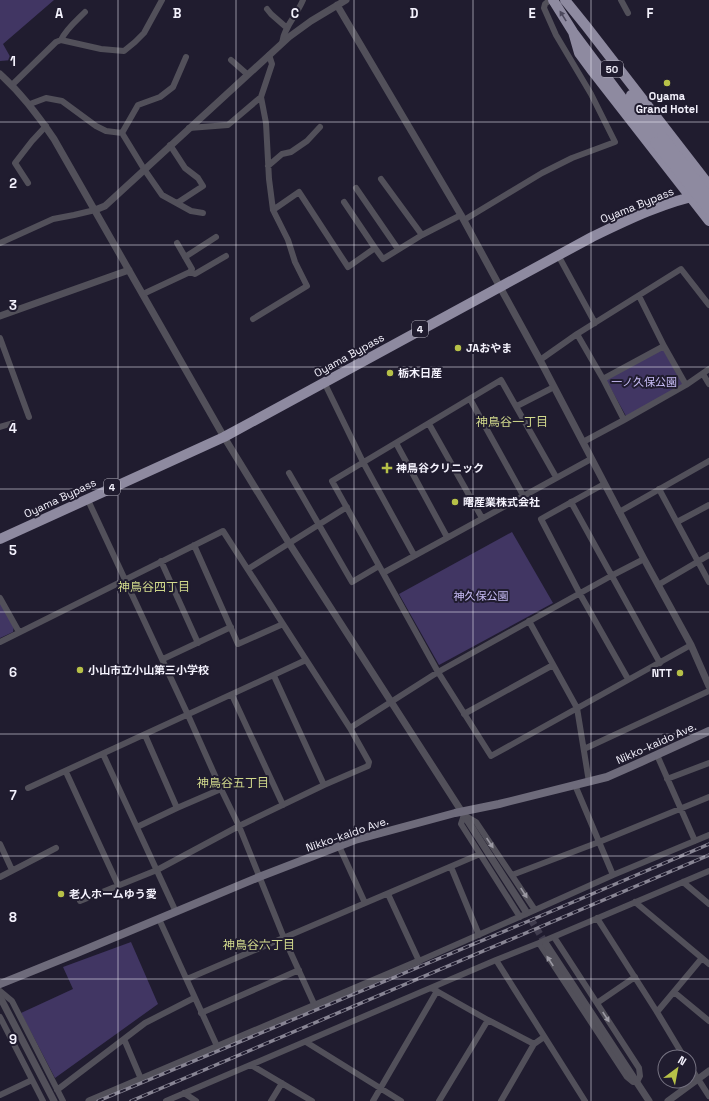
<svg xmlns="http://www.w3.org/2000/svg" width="709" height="1101" font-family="'Space Grotesk','Noto Sans JP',sans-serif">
<rect width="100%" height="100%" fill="#201c2f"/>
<path fill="#413663" d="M0,0H54L3,44L12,60L0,61Z
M663,349L683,385L626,416L606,380Z
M512,532L553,603L439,665L399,594Z
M0,599L14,626L13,632L0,638Z
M131,942L158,1004L55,1078L21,1013L73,989L63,967Z"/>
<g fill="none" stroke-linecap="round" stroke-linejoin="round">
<path stroke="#403c4e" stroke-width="7" stroke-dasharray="7 3.5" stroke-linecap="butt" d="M525,910L546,944"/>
<path stroke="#52505a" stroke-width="6" d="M621,0L628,13
M267,9L271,14L287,28
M61,40C66,29 76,21 85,12
M282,43C284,27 297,15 303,0
M231,60L247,74
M12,85L56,42L61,40L101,49L124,51L135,42L144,33L162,0
M30,104L46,98L62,101L96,126L106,131L122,133L144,169L162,195L191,211L203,213
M189,128L228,125L261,97
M122,133L138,105L160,97L173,87L186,57
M170,145L185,168L198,178L203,186L177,203
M268,166L282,154L291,152L307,141L320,127
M381,179L422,235
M28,183L15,163L32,141L46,126
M356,188L398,249
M344,202L375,248
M273,210L299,192L348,267L375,248L383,259L422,235L461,215
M464,220L542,173L572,158L615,142L591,94L556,35L544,8L545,4L550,0
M0,243L53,219L74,215L95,210
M558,255L595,323
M185,257L216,237
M190,272L195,274L226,256
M143,294L190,272L192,269L177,243
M639,296L664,346L686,385
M253,319L307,286L295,262L288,240L273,210L269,179L266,123L261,97L272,64L269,55
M577,334L603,379L624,420
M0,338L29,417
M540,360L577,334L681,269L709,305
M703,374L709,384
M603,379L664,346
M324,382L363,462L414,555
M470,399L523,495
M517,406L554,387
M429,424L482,518
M0,427L13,423
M583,442L624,420L686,385L709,369
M396,443L447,537
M289,473L352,582L379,566
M556,477L501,380L332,481L438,672L491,756L691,645
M604,484L541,519L580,594L628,679
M659,489L709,582
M87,498L188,715L221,789L239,826L284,938L315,1006
M571,502L660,663
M619,512L709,461
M677,522L709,505
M194,545L238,644L283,624
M161,561L198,643
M248,569L347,507
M383,573L591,459
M658,585L709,555
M0,598L19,632
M529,621L577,708L589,782
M0,642L223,531L350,728L369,762L368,766L324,785L239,826L157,870L80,901
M163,659L231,627
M274,676L324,785
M232,695L283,805
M464,714L553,665
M350,728L438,672L611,576L644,559
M145,735L177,808
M584,749L709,691
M103,754L176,912
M657,755L695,841
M66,772L118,885
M667,779L709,763
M575,785L613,875
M28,788L306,660
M137,827L177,808L221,789
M0,844L12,870
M339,846L365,903
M451,867L479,935
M512,875L599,842L709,797
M0,877L56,848
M683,882L709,904
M388,894L419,961L535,910L613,875L709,835
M635,902L709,964
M520,917L461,824L464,815L476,822L535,910
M597,918L657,1012L684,1057
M159,919L217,1046
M539,943L627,1077L633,1082H637L640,1076L639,1068L554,937
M187,979L480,854
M433,989L488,1020L534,1044
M0,991L12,1001L63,1101
M674,992L709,1021
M597,1003L635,977
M657,1012L702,958
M201,1013L299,970
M0,1017L43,1101
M124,1039L141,1079
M306,1042L401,1101
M251,1065L312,1101
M689,1065L709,1096
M57,1090L145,1023L194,998
M184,1093L196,1101
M0,1095L32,1080
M166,1101L496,960
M271,1101L282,1083
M373,1101L437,991
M439,1101L488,1020
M501,1101L534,1044L544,1037
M585,1101L496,960L539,943L709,871"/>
<path stroke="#52505a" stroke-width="7" d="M337,5L461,215L500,287L540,360L644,559L691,645L709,686
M0,74C21,93 38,115 54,139L224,437L289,543L525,910
M95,210L105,206L289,37L311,21L346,0
M0,316L129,270
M546,944L649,1101
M0,997L54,1101
M89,1101L419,961
M668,1101L709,1071"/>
<path stroke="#6e6b7b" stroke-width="8" d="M0,984L77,953L259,877L355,840L455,813L499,804L607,777L641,762L709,731"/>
<path stroke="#8e8aa0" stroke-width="10" d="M553,0L573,32L655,142
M565,0L586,26L709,185
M573,32L579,53L593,72L709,221
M631,95L662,136
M0,539L224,437L592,237C627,220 666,201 705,194"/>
<defs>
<path id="rail" d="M98,1101L524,923L709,844
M131,1101L709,855"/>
</defs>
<use href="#rail" stroke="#888594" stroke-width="3.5"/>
<use href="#rail" stroke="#201c2f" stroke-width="2" stroke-dasharray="6" stroke-linecap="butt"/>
<path stroke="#8e8aa0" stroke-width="10" d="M662,136L709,197
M655,142L709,210"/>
</g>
<defs><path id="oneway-solid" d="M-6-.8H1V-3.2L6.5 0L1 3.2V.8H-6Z"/></defs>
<use fill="#4c485c" href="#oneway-solid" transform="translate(563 16) rotate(-122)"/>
<g fill="#9b99a3">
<use href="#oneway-solid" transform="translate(490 843) rotate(56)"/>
<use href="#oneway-solid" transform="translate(524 893) rotate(57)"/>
<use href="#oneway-solid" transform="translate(550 961) rotate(-123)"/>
<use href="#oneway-solid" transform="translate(606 1017) rotate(57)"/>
</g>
<path fill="none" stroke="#f4f2fd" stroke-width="1" stroke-opacity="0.55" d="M118,0V1101M236,0V1101M354,0V1101M473,0V1101M591,0V1101M0,122H709M0,245H709M0,367H709M0,489H709M0,612H709M0,734H709M0,856H709M0,979H709"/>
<g fill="#b7c148" stroke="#201c2f" stroke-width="1.5">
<circle cx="667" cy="83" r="4"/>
<circle cx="458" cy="348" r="4"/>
<circle cx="390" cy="373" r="4"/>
<path d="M385 462h4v4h4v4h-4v4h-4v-4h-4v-4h4z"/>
<circle cx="455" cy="502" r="4"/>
<circle cx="80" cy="670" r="4"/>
<circle cx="680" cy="673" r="4"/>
<circle cx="61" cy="894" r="4"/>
</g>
<g text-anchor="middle" stroke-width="4" stroke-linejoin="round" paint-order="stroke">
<g fill="#201c2f" stroke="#b4b2bf" stroke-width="1">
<rect x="601" y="61" width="22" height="16" rx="3"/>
<rect x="412" y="321" width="16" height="16" rx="3"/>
<rect x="104" y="479" width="16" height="16" rx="3"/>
</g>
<g font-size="10" font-weight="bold" fill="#f4f2fd">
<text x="612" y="73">50</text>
<text x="420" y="333">4</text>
<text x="112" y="491">4</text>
</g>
<g font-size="11" font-weight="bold" fill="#f4f2fd" stroke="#201c2f" text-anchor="start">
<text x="667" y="100" text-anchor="middle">Oyama<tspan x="667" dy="13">Grand Hotel</tspan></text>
<text x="466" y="352">JAおやま</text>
<text x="398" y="377">栃木日産</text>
<text x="396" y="472">神鳥谷クリニック</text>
<text x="463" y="506">曙産業株式会社</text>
<text x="88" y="674">小山市立小山第三小学校</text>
<text x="672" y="677" text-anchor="end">NTT</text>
<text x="69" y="898">老人ホームゆう愛</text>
</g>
<g font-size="11" fill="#f4f2fd" stroke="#201c2f">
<text transform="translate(637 205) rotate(-22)" y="4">Oyama Bypass</text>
<text transform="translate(349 355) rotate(-29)" y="4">Oyama Bypass</text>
<text transform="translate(60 498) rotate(-25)" y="4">Oyama Bypass</text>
<text transform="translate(656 743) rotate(-24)" y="4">Nikko-kaido Ave.</text>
<text transform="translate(347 834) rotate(-19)" y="4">Nikko-kaido Ave.</text>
</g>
<g font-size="11" fill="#c7bcf5" stroke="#201c2f">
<text x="644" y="386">一ノ久保公園</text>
<text x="481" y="600">神久保公園</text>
</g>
<g font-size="12" fill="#d1d98c" stroke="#201c2f">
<text x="512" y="426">神鳥谷一丁目</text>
<text x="154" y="591">神鳥谷四丁目</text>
<text x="233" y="787">神鳥谷五丁目</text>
<text x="259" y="949">神鳥谷六丁目</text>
</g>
</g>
<g font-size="13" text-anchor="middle" font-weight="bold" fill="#f4f2fd" stroke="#201c2f" stroke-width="4" stroke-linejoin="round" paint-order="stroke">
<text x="59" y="18">A</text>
<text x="177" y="18">B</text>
<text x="295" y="18">C</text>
<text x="414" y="18">D</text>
<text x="532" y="18">E</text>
<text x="650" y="18">F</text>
<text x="13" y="66">1</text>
<text x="13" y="188">2</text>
<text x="13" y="310">3</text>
<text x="13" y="433">4</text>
<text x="13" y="555">5</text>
<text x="13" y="677">6</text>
<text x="13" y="800">7</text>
<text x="13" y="922">8</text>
<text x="13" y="1044">9</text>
</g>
<g transform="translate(677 1069) rotate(32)"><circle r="19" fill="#201c2f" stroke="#757281"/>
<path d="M0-3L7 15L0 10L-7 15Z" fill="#b7c148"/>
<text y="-6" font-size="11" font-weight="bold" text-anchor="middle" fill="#f4f2fd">N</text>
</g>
</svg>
